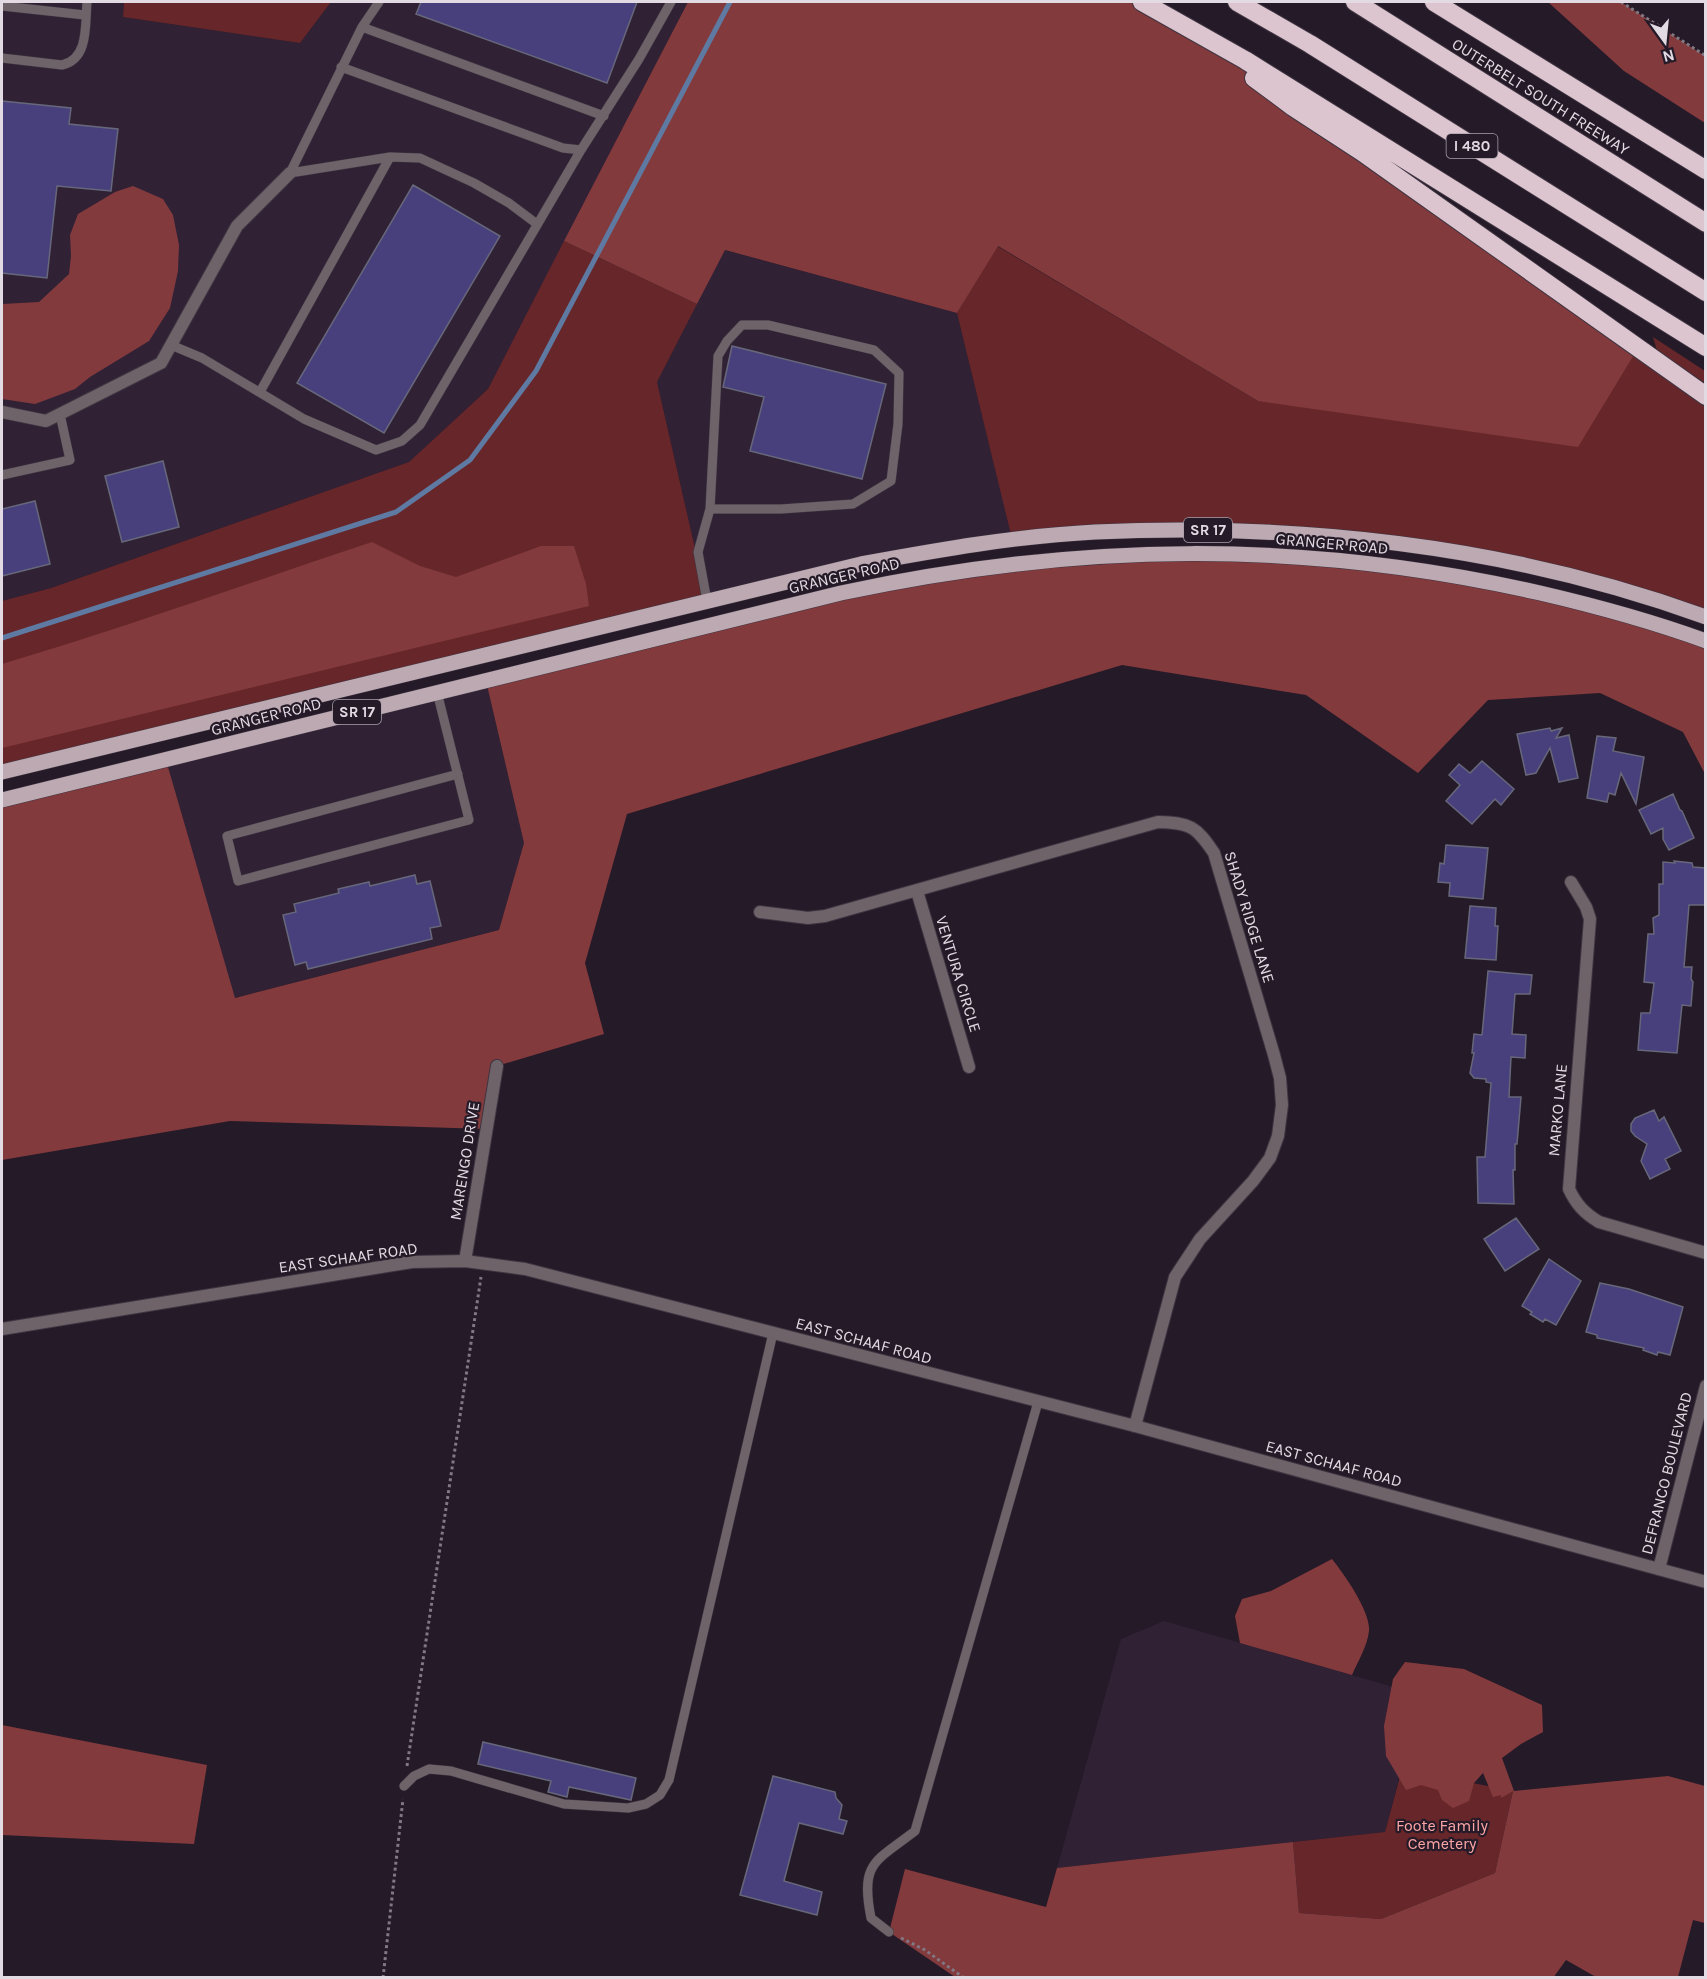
<svg xmlns="http://www.w3.org/2000/svg" width="1707" height="1979" font-family="Karla,sans-serif">
<rect width="100%" height="100%" fill="#251a28"/>
<path fill="#302135" d="M2,2H124L123,17L300,43L331,2H688L488,389L409,462L51,588L2,601Z
M724,250L957,313L1012,539L707,601L657,382Z
M486,681L524,843L499,930L234,998L166,760Z
M1164,1621L1421,1695L1385,1832L1057,1868L1121,1639Z"/>
<path fill="#67272a" d="M124,2H331L300,43L123,17Z
M564,241L697,304L657,382L707,601L2,772V601L51,588L409,462L488,389Z
M997,246L1258,401L1638,348L1705,396V617L1500,560L1257,530L1012,539L957,313Z
M1653,337L1705,371V383L1657,351Z
M1402,1769L1513,1791L1495,1873L1381,1919L1299,1913L1293,1842L1385,1832Z"/>
<path fill="#833a3d" d="M688,2H1142L1176,20L1293,107L1638,348L1578,447L1258,401L998,246L957,313L725,250L697,304L564,241Z
M1548,2H1621L1705,56V123L1624,71Z
M133,186L163,199L173,215L179,245L178,271L170,308L149,341L90,377L75,389L35,404L2,399V304L39,302L69,274L71,256L70,235L78,214L115,192Z
M372,542L420,566L456,577L541,546H574L586,584L589,606L2,748V664C126,627 249,583 372,542Z
M1156,553L1430,572L1705,641V774L1683,732L1600,693L1488,700L1418,773L1306,695L1122,665L627,814L585,963L604,1034L497,1066L486,1129L230,1121L2,1160V800L166,760L235,998L499,930L524,843L486,681L841,593Z
M1332,1559C1344,1574 1371,1612 1369,1631C1367,1647 1358,1661 1352,1675L1240,1643L1235,1616L1242,1599L1271,1591Z
M1405,1662L1464,1669L1542,1705L1543,1732L1521,1744L1502,1758L1514,1791L1668,1776L1705,1786V1923L1693,1920L1678,1977H1596L1566,1960L1553,1978L955,1977L889,1932L905,1869L1046,1907L1057,1868L1293,1842L1299,1913L1381,1919L1495,1873L1513,1791L1501,1798V1795L1493,1797L1483,1773L1474,1783L1469,1801L1453,1808L1442,1800L1438,1790L1421,1785L1406,1790L1386,1756L1384,1726L1393,1679Z
M2,1725L207,1765L194,1844L2,1835Z"/>
<g fill="none" stroke-linecap="round" stroke-linejoin="round">
<path stroke="#5f7aa2" stroke-width="5" d="M2,638L396,512L470,460L536,371L730,2"/>
</g>
<path fill="#48407d" stroke="#67677a" stroke-width="1.5" d="M421,2H637L607,83L416,14Z
M2,101L71,108L69,124L118,129L111,191L57,186L47,278L2,273Z
M413,185L500,236L384,433L297,383Z
M732,346L886,384L862,479L750,451L764,397L723,387Z
M163,461L179,527L122,542L105,476Z
M35,501L50,564L2,576V509Z
M1550,728L1551,731L1562,728L1556,738L1569,735L1578,778L1559,782L1550,748L1536,773L1526,775L1517,734Z
M1597,736L1616,738L1613,751L1644,757L1636,804L1621,773L1615,795L1609,793L1607,802L1587,798Z
M1482,761L1514,789L1501,805L1495,799L1472,824L1446,801L1460,785L1449,775L1459,764L1470,773Z
M1673,794L1680,810L1682,811L1694,838L1669,850L1663,839V828L1651,834L1639,810Z
M1446,845L1488,848L1483,899L1449,896L1450,883L1438,882L1440,863L1444,864Z
M1674,861L1692,863L1693,867L1706,868V905H1689L1684,967H1692L1691,979L1693,982L1691,1006L1682,1005L1677,1053L1638,1050L1641,1013H1650L1654,983L1644,982L1648,934H1654L1653,918L1659,915V884H1663V862L1675,863Z
M415,875L417,884L430,881L441,926L430,928L432,939L308,969L306,962L295,965L283,915L296,912L294,904L339,893L338,889L369,882L370,886Z
M1470,906L1496,908L1495,926H1498L1496,960L1465,958Z
M1488,971L1532,975L1530,994H1515L1512,1034L1526,1035L1525,1058L1511,1057L1509,1097H1521L1517,1144H1515V1170H1513L1514,1204L1478,1203L1477,1157H1485L1491,1083L1486,1082V1079L1474,1078L1470,1073L1474,1053H1472L1474,1034L1482,1035Z
M1654,1110L1659,1121L1664,1117L1681,1151L1665,1159L1670,1169L1650,1179L1641,1161L1647,1144L1635,1136L1631,1131V1124L1635,1118Z
M1516,1218L1539,1249L1505,1271L1484,1239Z
M1549,1259L1581,1281L1556,1325L1545,1319L1543,1322L1530,1314L1532,1312L1522,1306Z
M1600,1283L1629,1289L1683,1307L1670,1355L1658,1352L1657,1355L1643,1350L1644,1348L1597,1338V1335L1586,1332Z
M483,1742L636,1778L631,1800L569,1787L567,1797L548,1792L551,1781L478,1764Z
M773,1776L835,1792L836,1798L842,1805L839,1819L847,1821L843,1834L799,1823L784,1881L822,1892L817,1915L740,1895Z"/>
<g fill="none" stroke-linecap="round" stroke-linejoin="round">
<defs>
<path id="service" d="M2,6L85,15
M362,27L604,116
M2,58L62,65C89,59 85,25 87,2
M341,67L563,148L581,150L639,59L671,2
M290,173L362,27L379,2
M290,173L390,157
M171,345L202,358L304,419L376,450L402,441L420,425L581,150
M260,392L390,157L420,158L474,183L509,203L537,224
M2,475L70,460L60,414
M707,601L698,552L710,509H781L853,504L891,481L898,424L899,373L874,350L768,325H742L727,341L718,356L710,509
M437,692L469,820L238,881L227,836L458,774
M404,1786L414,1776L429,1769L451,1771L564,1804L628,1808L646,1804L660,1795L669,1780L773,1333
M889,1932L871,1918C860,1862 875,1862 915,1831L1038,1402"/>
<path id="minor" d="M2,412L46,421L161,363L237,226L290,173
M1571,882L1586,907L1590,919L1569,1189C1576,1204 1584,1213 1599,1222L1706,1253
M917,891L969,1067
M760,912L808,918L825,916L1158,822C1190,823 1196,826 1214,853L1274,1055L1280,1078L1282,1105L1278,1136L1270,1158L1253,1181L1200,1239L1175,1277L1135,1426
M465,1261L497,1066
M1659,1569L1706,1386"/>
<path id="tertiary" d="M2,1329L412,1262L465,1261L525,1269L1135,1426L1706,1582"/>
<path id="primary" d="M2,772L861,564C938,550 1016,536 1095,532C1301,523 1511,546 1706,617
M2,800L841,593C1079,542 1302,539 1540,593C1596,606 1651,621 1706,641"/>
<path id="motorway" d="M1142,2L1245,60L1706,347
M1237,2L1310,44L1706,292
M1355,2L1706,223
M1434,2L1706,170
M1254,78L1293,107L1362,152L1706,396"/>
</defs>
<use href="#service" stroke="#3f3542" stroke-width="10"/>
<use href="#minor" stroke="#3f3542" stroke-width="14"/>
<use href="#tertiary" stroke="#3f3542" stroke-width="14"/>
<use href="#primary" stroke="#3f3542" stroke-width="16"/>
<use href="#motorway" stroke="#3f3542" stroke-width="20"/>
<path stroke="#817883" stroke-width="3" stroke-dasharray="3 3" stroke-linecap="butt" d="M1621,2L1706,56
M407,1766L481,1277
M901,1938L925,1950L964,1978
M383,1978L403,1799"/>
<use href="#service" stroke="#6d6368" stroke-width="9"/>
<use href="#minor" stroke="#6d6368" stroke-width="12"/>
<use href="#tertiary" stroke="#6d6368" stroke-width="12"/>
<use href="#primary" stroke="#bda9b2" stroke-width="15"/>
<use href="#motorway" stroke="#ddc5d0" stroke-width="18"/>
</g>
<g text-anchor="middle" stroke-width="4.5" stroke-linejoin="round" paint-order="stroke">
<g fill="#251a28" stroke="#a9a1ac" stroke-width="1.5">
<rect x="1446.5" y="134" width="51" height="24" rx="4.5"/>
<rect x="1184" y="518" width="48" height="24" rx="4.5"/>
<rect x="333" y="700" width="48" height="24" rx="4.5"/>
</g>
<g font-size="15" font-weight="bold" fill="#e2dbe4">
<text x="1472" y="151">I 480</text>
<text x="1208" y="535">SR 17</text>
<text x="357" y="717">SR 17</text>
</g>
<g font-size="16" fill="#e2dbe4" stroke="#251a28">
<text transform="translate(1541 96) rotate(32)" y="6">OUTERBELT SOUTH FREEWAY</text>
<text transform="translate(1332 543) rotate(5)" y="6">GRANGER ROAD</text>
<text transform="translate(844 575) rotate(-13)" y="6">GRANGER ROAD</text>
<text transform="translate(266 716) rotate(-14)" y="6">GRANGER ROAD</text>
<text transform="translate(1250 917) rotate(73)" y="6">SHADY RIDGE LANE</text>
<text transform="translate(959 974) rotate(73)" y="6">VENTURA CIRCLE</text>
<text transform="translate(1557 1110) rotate(-85)" y="6">MARKO LANE</text>
<text transform="translate(464 1161) rotate(-81)" y="6">MARENGO DRIVE</text>
<text transform="translate(348 1257) rotate(-8)" y="6">EAST SCHAAF ROAD</text>
<text transform="translate(864 1340) rotate(15)" y="6">EAST SCHAAF ROAD</text>
<text transform="translate(1334 1463) rotate(15)" y="6">EAST SCHAAF ROAD</text>
<text transform="translate(1666 1473) rotate(-76)" y="6">DEFRANCO BOULEVARD</text>
</g>
<g font-size="16" fill="#fda5a5" stroke="#251a28">
<text x="1442" y="1831">Foote Family<tspan x="1442" dy="18">Cemetery</tspan></text>
</g>
</g>
<rect width="1707" height="1979" fill="none" stroke="#e2dbe4" stroke-width="6"/>
<g transform="translate(1665 42) rotate(165)" stroke="#251a28" stroke-width="4.5" paint-order="stroke">
<path d="M0-4.5L10 22L0 15L-10 22Z" fill="#e2dbe4"/>
<text y="-9" font-size="16" font-weight="bold" text-anchor="middle" fill="#e2dbe4">N</text>
</g>
</svg>
